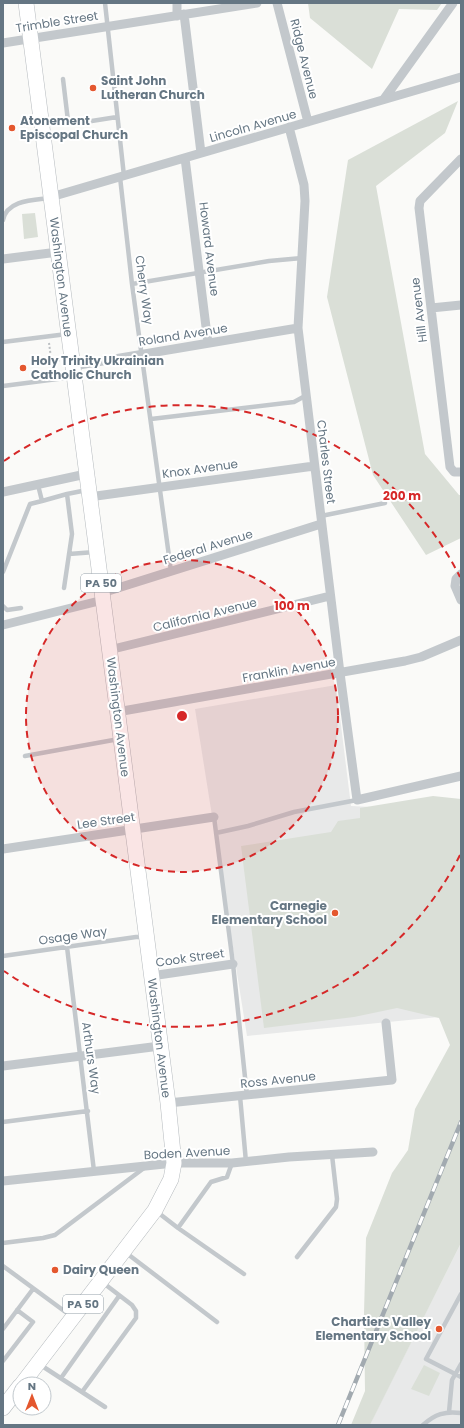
<svg xmlns="http://www.w3.org/2000/svg" width="464" height="1428" font-family="Poppins,sans-serif">
<rect width="100%" height="100%" fill="#fafaf8"/>
<path fill="#e8e9e9" d="M336,685L351,806L435,810L449,1016L247,1036L195,709Z
M461,1243V1425H370L374,1416Z"/>
<path fill="#dadfd7" d="M308,3H442L437,10L399,9L372,69L310,18Z
M458,101L445,133L376,186L425,454L459,495H461V538L426,555L373,475L327,297L348,160Z
M35,213L38,237L24,239L22,214Z
M433,796L461,799V1243L370,1425H351L365,1391L364,1313L366,1238L392,1173L408,1150L415,1109L450,1045L439,1018L397,1008L354,1017L264,1028L241,846L331,832L338,821L360,818V808Z
M424,1365L440,1373L429,1396L411,1389Z"/>
<g fill="none" stroke-linecap="round" stroke-linejoin="round">
<defs>
<path id="primary" d="M22,1384L155,1210L171,1179L174,1163L168,1103L26,3
M3,1408L20,1386"/>
</defs>
<use href="#primary" stroke="#b5babe" stroke-width="16"/>
<path stroke="#bbbfc2" stroke-width="2" stroke-dasharray="2 2" stroke-linecap="butt" d="M49,343L53,373
M42,363L61,360"/>
<path stroke="#c3c8cc" stroke-width="4.5" d="M105,3L124,176
M63,79L68,121
M44,125L68,121L79,123L117,117
M120,177L132,284L171,571
M3,220C7,200 33,200 49,198
M132,284L269,261L302,258
M3,342L67,334
M3,386L73,377
M151,419L294,402L305,396
M67,494L87,490
M42,501L67,494L72,534L64,588
M321,516L385,503
M69,554L95,552
M3,572L30,504L42,501L38,485
M3,606L7,610L21,608
M25,756L119,739
M214,817L233,964L247,1096
M216,833L248,826L294,812L357,800
M67,947L94,1171
M3,956L136,937H144
M240,1096L246,1162
M3,1122L88,1111
M156,1211L178,1228L244,1274
M178,1228L211,1182L227,1177L232,1163
M3,1243L43,1238L55,1235L144,1168
M125,1252L217,1322
M297,1257L336,1207L337,1199L332,1155
M3,1266L71,1316
M461,1294L426,1359L461,1377
M3,1329L33,1289
M3,1361L33,1322L17,1310
M39,1364L105,1407
M61,1378L119,1296
M82,1392L136,1318V1311L132,1305L102,1282
M449,1412L452,1380L461,1364
M423,1425C435,1414 445,1411 461,1413"/>
<path stroke="#c3c8cc" stroke-width="9" d="M177,3V16
M277,3L308,122
M184,14L201,153
M3,43L257,3
M384,99L453,3
M289,127L304,185L305,201L298,328L340,673L357,800L461,776
M185,158L208,343
M461,159L420,201L419,208L450,467L454,472H461
M51,197L461,77
M3,259L58,252
M431,308L461,305
M73,366L298,328
M3,492L86,474
M89,497L314,466
M461,574L456,579L455,586L461,600
M102,593L321,524
M3,625L103,600
M109,650L330,596
M117,712L405,661L421,657L461,640
M3,849L214,817
M151,976L233,964
M3,1066L160,1046
M168,1103L392,1080L386,1023
M3,1181L174,1163H232L289,1157L373,1152"/>
<use href="#primary" stroke="#fff" stroke-width="15"/>
<defs>
<path id="rail" d="M338,1425L461,1122"/>
</defs>
<use href="#rail" stroke="#a2aab0" stroke-width="4.5"/>
<use href="#rail" stroke="#fff" stroke-width="3" stroke-dasharray="9" stroke-linecap="butt"/>
</g>
<circle cx="182" cy="716" r="156" fill="#d62828" fill-opacity=".12"/>
<g fill="none" stroke="#d62828" stroke-width="2" stroke-dasharray="7 5">
<circle cx="182" cy="716" r="156"/>
<path d="M460 855A311 311 0 0 1 4 971M4 461A311 311 0 0 1 460 577"/>
</g>
<g fill="#e4572e" stroke="#fff" stroke-width="1.5">
<circle cx="93" cy="88" r="4"/>
<circle cx="12" cy="128" r="4"/>
<circle cx="23" cy="368" r="4"/>
<circle cx="335" cy="913" r="4"/>
<circle cx="55" cy="1270" r="4"/>
<circle cx="439" cy="1329" r="4"/>
</g>
<g text-anchor="middle" stroke-width="4" stroke-linejoin="round" paint-order="stroke">
<g fill="#fff" stroke="#939fa8" stroke-width="1">
<rect x="81" y="574" width="40" height="18" rx="3"/>
<rect x="63" y="1295" width="40" height="18" rx="3"/>
</g>
<g font-size="11" font-weight="bold" fill="#657683">
<text x="101" y="587">PA 50</text>
<text x="83" y="1308">PA 50</text>
</g>
<g font-size="12" fill="#657683" stroke="#fff">
<text transform="translate(57 22) rotate(-9)" y="4">Trimble Street</text>
<text transform="translate(304 59) rotate(76)" y="4">Ridge Avenue</text>
<text transform="translate(253 126) rotate(-16)" y="4">Lincoln Avenue</text>
<text transform="translate(209 249) rotate(83)" y="4">Howard Avenue</text>
<text transform="translate(61 277) rotate(83)" y="4">Washington Avenue</text>
<text transform="translate(144 290) rotate(82)" y="4">Cherry Way</text>
<text transform="translate(419 310) rotate(-97)" y="4">Hill Avenue</text>
<text transform="translate(183 335) rotate(-9)" y="4">Roland Avenue</text>
<text transform="translate(326 462) rotate(83)" y="4">Charles Street</text>
<text transform="translate(200 469) rotate(-8)" y="4">Knox Avenue</text>
<text transform="translate(208 547) rotate(-17)" y="4">Federal Avenue</text>
<text transform="translate(205 615) rotate(-14)" y="4">California Avenue</text>
<text transform="translate(289 670) rotate(-10)" y="4">Franklin Avenue</text>
<text transform="translate(118 717) rotate(83)" y="4">Washington Avenue</text>
<text transform="translate(106 821) rotate(-8)" y="4">Lee Street</text>
<text transform="translate(73 936) rotate(-8)" y="4">Osage Way</text>
<text transform="translate(190 958) rotate(-8)" y="4">Cook Street</text>
<text transform="translate(159 1038) rotate(83)" y="4">Washington Avenue</text>
<text transform="translate(91 1058) rotate(82)" y="4">Arthurs Way</text>
<text transform="translate(278 1080) rotate(-6)" y="4">Ross Avenue</text>
<text transform="translate(187 1153) rotate(-3)" y="4">Boden Avenue</text>
</g>
<g font-size="12" font-weight="bold" fill="#657683" stroke="#fff" text-anchor="start">
<text x="101" y="85">Saint John<tspan x="101" dy="14">Lutheran Church</tspan></text>
<text x="20" y="125">Atonement<tspan x="20" dy="14">Episcopal Church</tspan></text>
<text x="31" y="365">Holy Trinity Ukrainian<tspan x="31" dy="14">Catholic Church</tspan></text>
<text x="327" y="910" text-anchor="end">Carnegie<tspan x="327" dy="14">Elementary School</tspan></text>
<text x="63" y="1274">Dairy Queen</text>
<text x="431" y="1326" text-anchor="end">Chartiers Valley<tspan x="431" dy="14">Elementary School</tspan></text>
</g>
</g>
<circle cx="182" cy="716" r="6" fill="#d62828" stroke="#fff" stroke-width="2"/>
<g font-size="12" text-anchor="middle" font-weight="bold" fill="#d62828" stroke="#fff" stroke-width="4" stroke-linejoin="round" paint-order="stroke">
<text x="402" y="500">200 m</text>
<text x="292" y="610">100 m</text>
</g>
<rect width="464" height="1428" fill="none" stroke="#657683" stroke-width="8"/>
<g transform="translate(32 1396)"><circle r="19" fill="#ffffff" stroke="#c1c8cd"/>
<path d="M0-3L7 15L0 10L-7 15Z" fill="#e4572e"/>
<text y="-6" font-size="11" font-weight="bold" text-anchor="middle" fill="#657683">N</text>
</g>
</svg>
